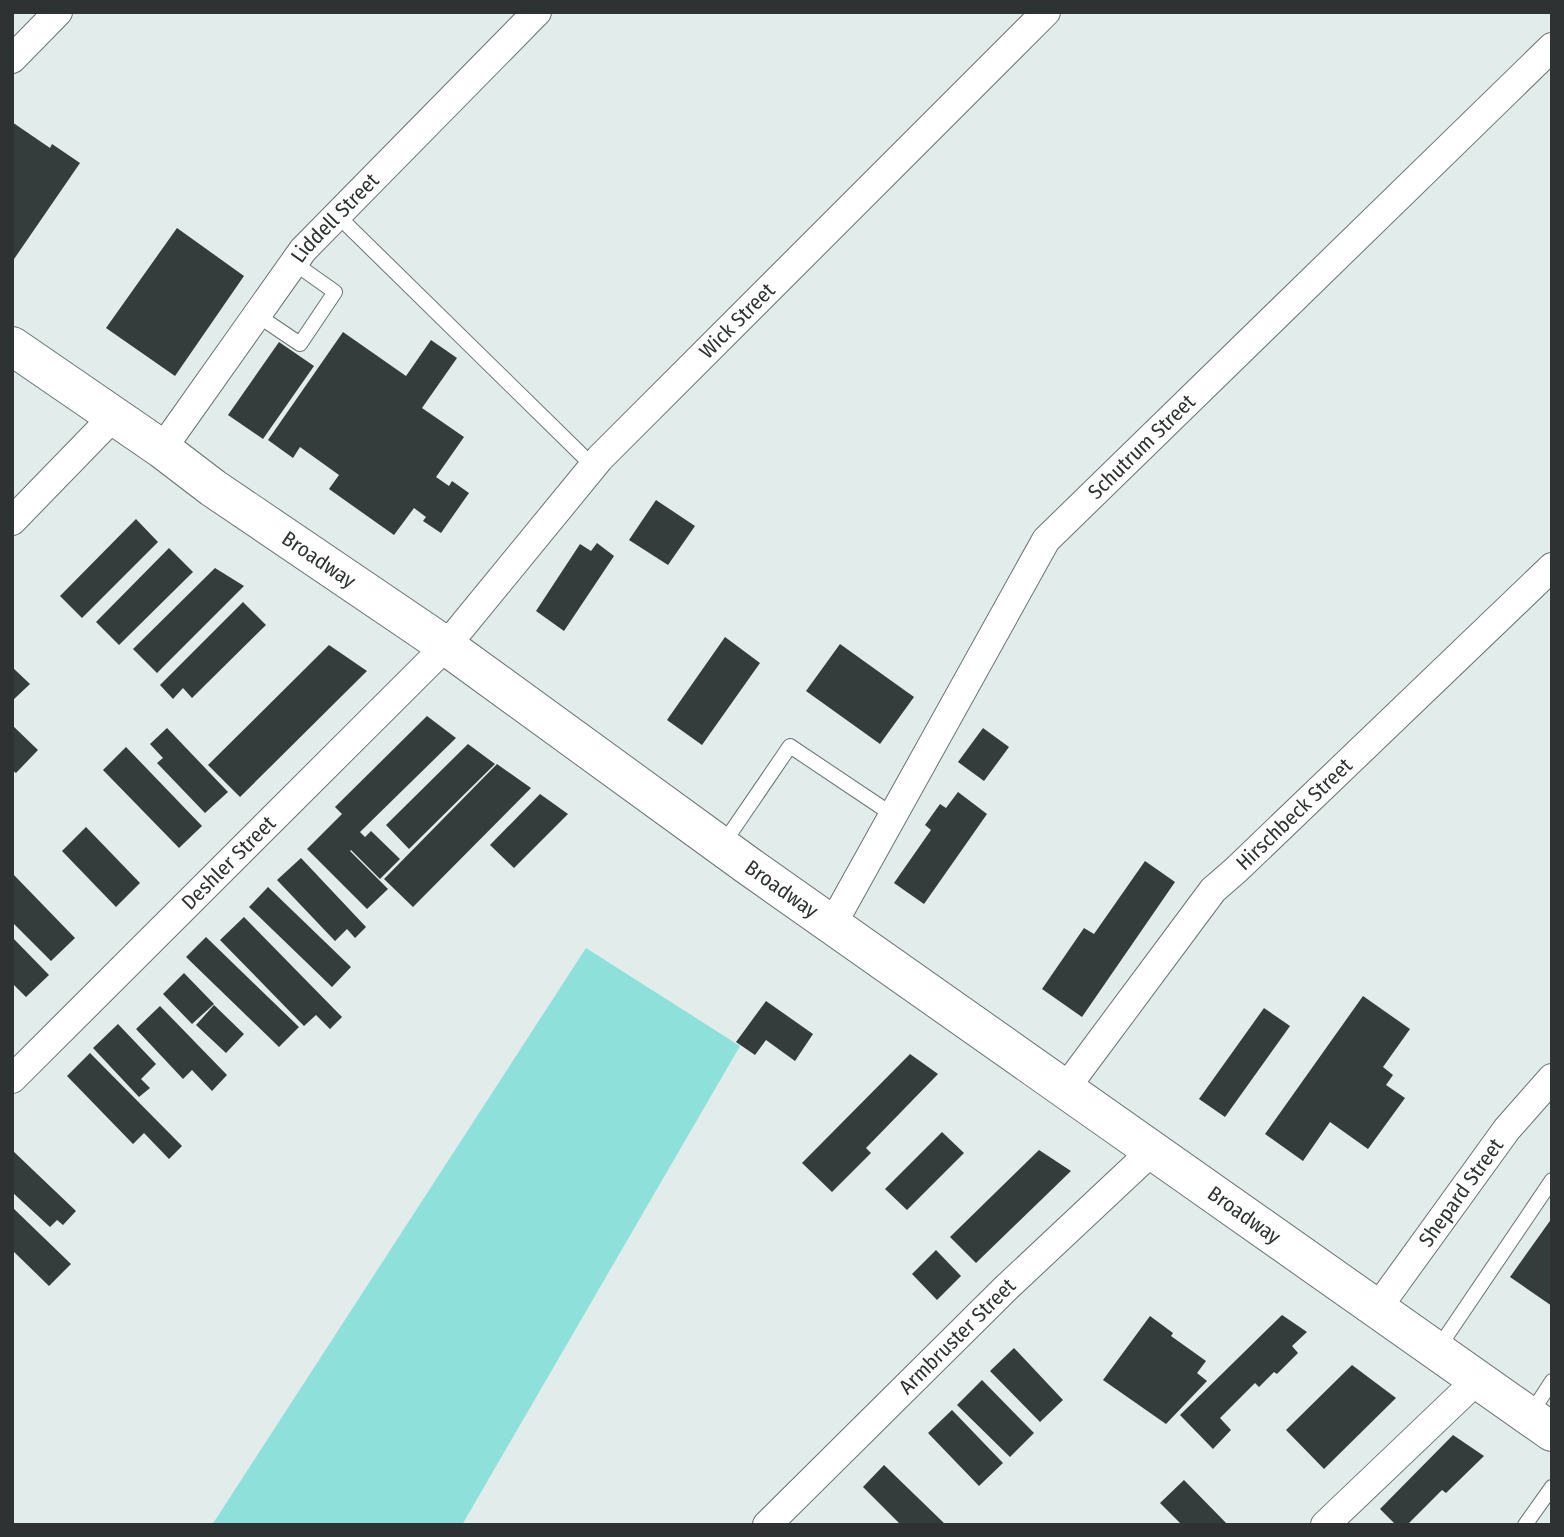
<svg xmlns="http://www.w3.org/2000/svg" width="1564" height="1537" font-family="'Fira Sans Condensed',sans-serif">
<rect width="100%" height="100%" fill="#e2eceb"/>
<path fill="#8ee1db" d="M586,948L740,1046L462,1525H212Z"/>
<path fill="#353d3c" d="M12,122L50,148L52,144L80,163L12,262Z
M177,228L244,276L175,376L106,328Z
M343,332L406,376L431,340L457,358L422,408L464,437L436,477L449,486L452,481L469,493L441,533L423,521L426,517L414,508L394,535L329,489L339,475L300,447L293,458L268,440Z
M279,342L314,366L263,439L228,415Z
M656,500L695,526L668,565L629,540Z
M136,519L158,542L82,618L60,596Z
M597,543L614,556L564,631L536,611L580,544L591,551Z
M169,548L193,572L119,645L96,622Z
M215,568L244,586L157,673L133,649Z
M243,602L266,625L192,698L183,688L173,699L160,685Z
M725,637L760,663L702,745L667,720Z
M840,644L914,697L880,744L806,691Z
M329,645L367,671L240,797L208,765Z
M12,667L30,684L12,701Z
M427,716L456,738L360,832L365,837L371,831L400,859L380,879L351,850L350,851L388,889L367,909L307,849L342,814L335,807Z
M12,725L38,750L16,773L12,770Z
M167,728L228,792L205,813L157,763L163,758L150,744Z
M983,728L1009,747L984,781L958,762Z
M468,744L495,764L409,849L386,825Z
M126,747L202,826L179,848L103,770Z
M497,764L531,788L413,907L384,879Z
M958,792L987,814L924,904L894,883L931,830L925,825L940,804L946,808Z
M540,794L568,814L514,868L490,845Z
M86,827L140,883L116,907L62,851Z
M301,858L366,927L355,938L347,929L335,941L277,880Z
M1145,861L1175,882L1082,1017L1042,989L1084,928L1094,934Z
M12,873L75,938L51,961L12,922Z
M268,887L351,967L332,987L249,907Z
M244,917L342,1017L330,1029L316,1015L304,1026L220,940Z
M12,937L49,975L26,997L12,983Z
M206,937L299,1027L279,1047L186,957Z
M184,973L214,1004L192,1024L163,994Z
M1363,996L1410,1029L1383,1067L1393,1075L1386,1085L1405,1098L1368,1149L1330,1122L1303,1161L1265,1134Z
M766,1001L813,1034L795,1061L766,1040L755,1055L736,1042Z
M214,1005L244,1034L226,1053L196,1025Z
M160,1006L227,1075L212,1091L192,1070L183,1079L136,1029Z
M1264,1008L1290,1026L1225,1117L1199,1099Z
M118,1024L156,1064L141,1079L150,1088L139,1097L93,1048Z
M90,1053L182,1146L169,1159L144,1133L133,1144L67,1076Z
M910,1054L938,1074L866,1148L871,1153L832,1192L802,1163Z
M942,1132L964,1153L907,1210L885,1189Z
M12,1150L76,1211L63,1225L57,1220L50,1227L12,1192Z
M1039,1150L1071,1171L976,1263L950,1237Z
M12,1207L71,1264L49,1286L12,1250Z
M1552,1218V1306L1510,1277Z
M936,1250L961,1276L937,1300L912,1274Z
M1282,1315L1307,1332L1292,1346L1298,1353L1277,1374L1274,1372L1259,1387L1255,1383L1220,1418L1231,1430L1213,1449L1180,1415Z
M1150,1316L1173,1333L1171,1336L1206,1361L1197,1373L1207,1381L1166,1424L1103,1380Z
M1014,1348L1063,1400L1040,1422L990,1371Z
M1352,1365L1396,1398L1324,1469L1286,1430Z
M982,1380L1034,1433L1010,1457L957,1405Z
M952,1410L1003,1463L979,1486L928,1433Z
M1453,1435L1484,1456L1446,1493L1442,1490L1407,1525H1396L1380,1509Z
M884,1465L946,1525H901L863,1487Z
M1184,1480L1228,1525H1182L1160,1503Z"/>
<g fill="none" stroke-linecap="round" stroke-linejoin="round">
<defs>
<path id="service" d="M337,215L593,466
M257,315L300,344L335,292L294,263
M723,844L790,746L893,815
M1437,1350L1552,1180
M1530,1415L1552,1381
M1525,1525L1552,1487"/>
<g id="minor">
<path d="M12,59L58,12"/>
<path id="s1" d="M162,449L303,250L537,12"/>
<path d="M12,521L114,416"/>
<path id="s2" d="M832,925L1046,540L1552,47"/>
<path id="s3" d="M12,1079L446,646L600,458L1046,12"/>
<path id="s4" d="M1065,1089L1213,890L1236,870L1552,567"/>
<path id="s5" d="M1376,1310L1507,1129L1552,1078"/>
<path id="s6" d="M767,1525L1006,1288L1152,1151"/>
<path d="M1325,1525L1477,1380"/>
</g>
<g id="primary">
<path id="s7" d="M12,346L162,449L213,488L446,646L750,867L1552,1432"/>
</g>
</defs>
<use href="#service" stroke="#6a7372" stroke-width="16"/>
<use href="#minor" stroke="#6a7372" stroke-width="30"/>
<use href="#primary" stroke="#6a7372" stroke-width="40"/>
<use href="#service" stroke="#fff" stroke-width="14"/>
<use href="#minor" stroke="#fff" stroke-width="28"/>
<use href="#primary" stroke="#fff" stroke-width="38"/>
</g>
<g text-anchor="middle" stroke-width="7" stroke-linejoin="round" paint-order="stroke">
<g font-size="21" fill="#2e3232" stroke="#e2eceb">
<text dy="7" stroke="none"><textPath href="#s1" startOffset="289">Liddell Street</textPath></text>
<text dy="7" stroke="none"><textPath href="#s3" startOffset="1050">Wick Street</textPath></text>
<text dy="7" stroke="none"><textPath href="#s2" startOffset="574">Schutrum Street</textPath></text>
<text dy="7" stroke="none"><textPath href="#s7" startOffset="374">Broadway</textPath></text>
<text dy="7" stroke="none"><textPath href="#s4" startOffset="359">Hirschbeck Street</textPath></text>
<text dy="7" stroke="none"><textPath href="#s3" startOffset="306">Deshler Street</textPath></text>
<text dy="7" stroke="none"><textPath href="#s7" startOffset="942">Broadway</textPath></text>
<text dy="7" stroke="none"><textPath href="#s5" startOffset="145">Shepard Street</textPath></text>
<text dy="7" stroke="none"><textPath href="#s7" startOffset="1508">Broadway</textPath></text>
<text dy="7" stroke="none"><textPath href="#s6" startOffset="268">Armbruster Street</textPath></text>
</g>
</g>
<rect width="1564" height="1537" fill="none" stroke="#2e3232" stroke-width="28"/>
</svg>
